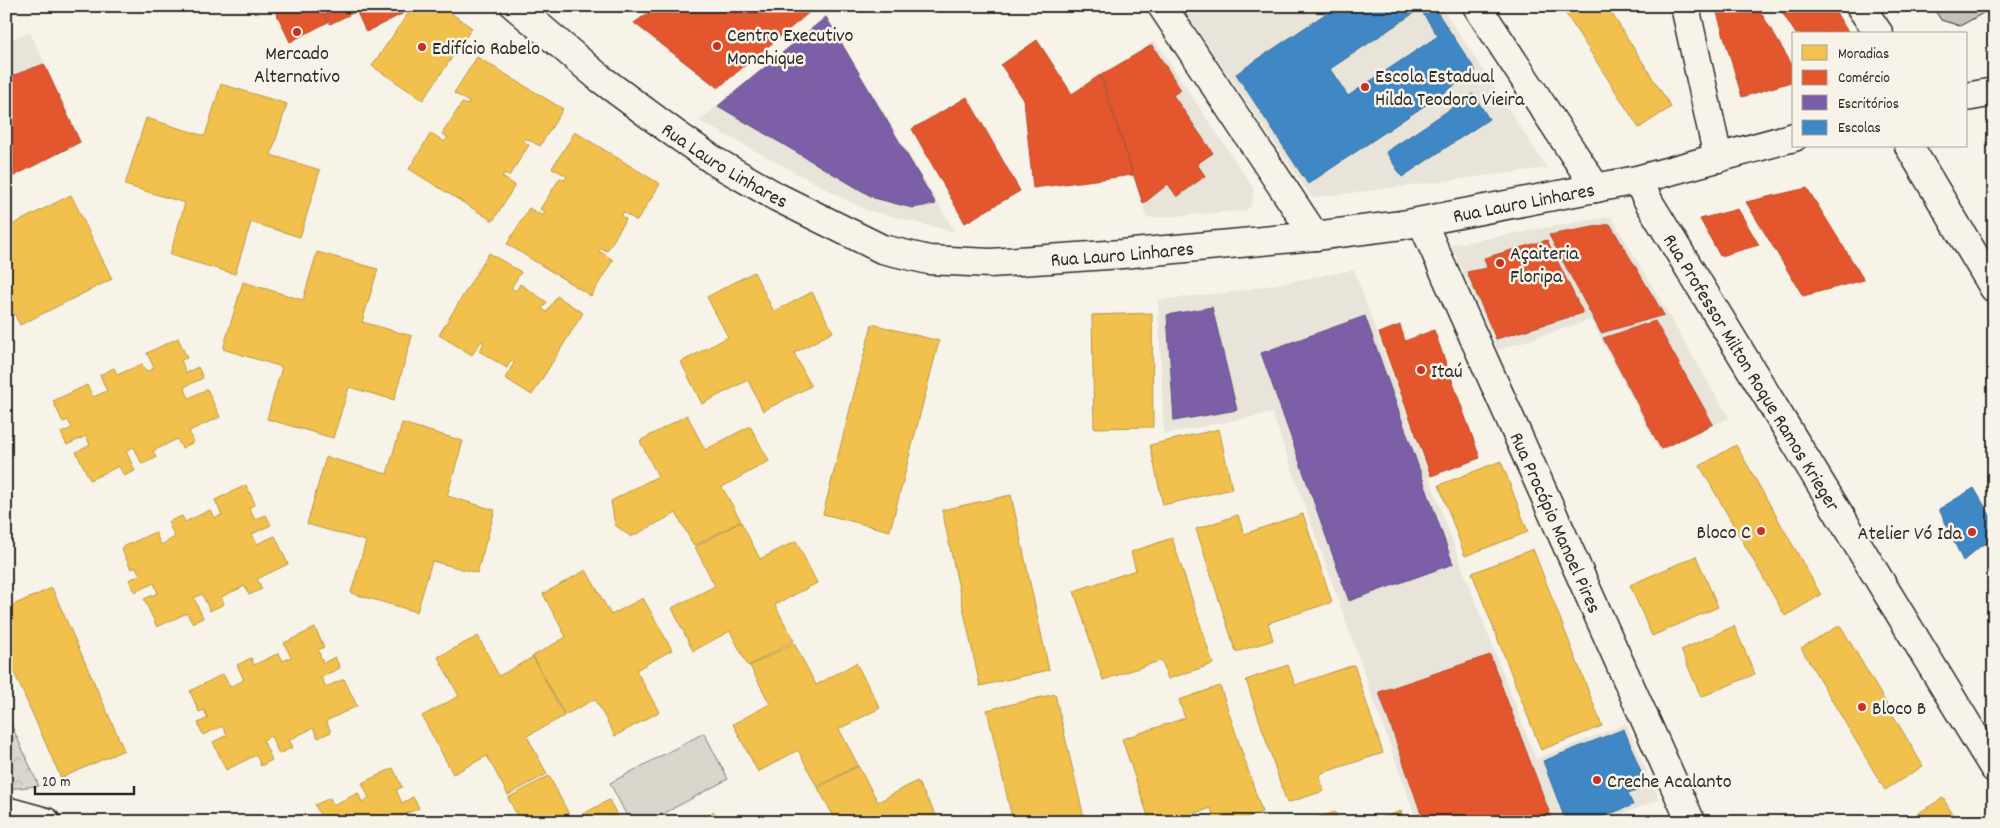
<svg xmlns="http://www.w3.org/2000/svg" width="2000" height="828" font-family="Dekko,sans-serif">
<defs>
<pattern id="park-crowns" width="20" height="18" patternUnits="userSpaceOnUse" patternTransform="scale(1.25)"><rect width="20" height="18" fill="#dad6cc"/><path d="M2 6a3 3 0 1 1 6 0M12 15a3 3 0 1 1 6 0" fill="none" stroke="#bbb8af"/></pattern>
</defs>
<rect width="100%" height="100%" fill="#f7f3e8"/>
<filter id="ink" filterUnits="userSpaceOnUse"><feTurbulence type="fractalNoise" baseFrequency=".02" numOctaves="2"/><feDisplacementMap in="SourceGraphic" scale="10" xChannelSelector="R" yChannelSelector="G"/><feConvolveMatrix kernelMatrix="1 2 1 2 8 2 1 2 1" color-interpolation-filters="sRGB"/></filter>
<g filter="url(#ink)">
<path fill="#e8e4da" d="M1181,6H1441L1547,168L1312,198Z
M826,15L955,232L866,210L699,121Z
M30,32L82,143L6,181V41Z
M1155,41L1254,189L1251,206L1244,211L1147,218L1101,75Z
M1611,216L1729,418L1660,451L1591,320L1498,350L1451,245Z
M1354,270L1462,567L1536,759L1626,724L1659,800L1601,822H1417L1272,413L1164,434L1158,300L1232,292Z"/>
<path fill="url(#park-crowns)" stroke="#82807c" d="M6,713L39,786L6,789Z"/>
<path fill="#dad6cc" stroke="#82807c" d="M704,733L728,779L648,822H630L610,783Z"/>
<path fill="#f2c14e" stroke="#b69444" d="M413,6H441L472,28L423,100L372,66Z
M1561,6H1607L1671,107L1639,128Z
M477,57L563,109L540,146L525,138L523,141L529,145L509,176L504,173L502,177L515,185L493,221L409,169L431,133L445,142L448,137L442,134L462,103L467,105L469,102L454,93Z
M221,84L287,104L271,155L320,170L300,237L251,222L235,274L170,255L185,203L125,185L146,118L205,136Z
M575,132L660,184L637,221L623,212L621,216L626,219L607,251L602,248L599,251L613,260L591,296L507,244L529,208L543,216L545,212L540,209L560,178L565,180L567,176L552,168Z
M71,195L112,279L20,325L6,298V228Z
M317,252L378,269L362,322L412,336L394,400L349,387L333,438L267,419L282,367L223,349L243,282L303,300Z
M489,253L521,272L511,288L516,291L520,284L547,302L542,309L547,312L557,296L583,313L532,395L505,378L514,363L511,360L507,368L479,351L484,343L481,341L472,355L439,335Z
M754,272L774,312L812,292L833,332L794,353L811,386L763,411L748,380L702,404L681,362L728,337L707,297Z
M1152,313L1153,427L1094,428L1092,315Z
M872,324L939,341L890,531L823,514Z
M178,338L187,358L181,360L186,373L198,367L203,378L184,387L189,398L207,389L220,417L189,431L194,442L182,448L177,439L153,451L156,458L142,464L134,447L126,451L135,471L124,476L119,466L90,480L76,452L90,445L86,436L67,445L61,433L72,428L68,420L63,422L53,401L87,385L93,397L107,391L100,375L114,368L117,375L142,364L146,372L154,368L147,353Z
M687,415L705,450L750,426L769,461L722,487L741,521L694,546L676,513L631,537L615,525L611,501L658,476L640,441Z
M402,423L463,441L447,496L495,510L477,573L432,561L417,612L351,593L366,541L307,524L326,457L387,474Z
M1219,429L1232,489L1163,505L1150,445Z
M1736,445L1821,595L1785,616L1700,466Z
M1501,461L1528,532L1465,556L1439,485Z
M246,485L255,504L249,508L255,520L266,515L271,525L252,534L257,544L275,536L288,564L257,579L262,589L249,595L245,586L221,597L224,604L210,611L202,594L194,598L203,618L192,623L187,613L157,627L144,599L158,593L154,583L135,592L129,580L140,575L136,567L131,569L121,548L155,532L161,545L175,537L168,522L182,516L185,522L210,510L214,518L222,515L215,500Z
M1011,495L1049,670L980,686L942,510Z
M1303,514L1332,602L1268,623L1273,640L1236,652L1196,529L1238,515L1244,534Z
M741,522L760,559L796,541L817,583L775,605L794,641L748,666L730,631L693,651L672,608L715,586L695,547Z
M1172,538L1213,664L1168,679L1162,660L1103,680L1074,591L1136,570L1131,552Z
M1533,549L1602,726L1541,750L1472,573Z
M1696,556L1718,607L1652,636L1630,585Z
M586,570L611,615L643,598L672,650L636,670L659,712L615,736L595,699L565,715L533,656L566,637L543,594Z
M52,588L124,750L61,778L6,654V608Z
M1840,625L1923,766L1885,790L1801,648Z
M1734,626L1755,674L1701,697L1681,650Z
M315,628L324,647L318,650L323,663L335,657L340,668L321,677L326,687L344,679L357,706L326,721L331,732L318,738L313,728L289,740L293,747L279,754L271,736L263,740L272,760L261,766L256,755L226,770L213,742L227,735L222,726L203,735L198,723L208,718L204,710L199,712L190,691L223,674L230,687L244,680L237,665L251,658L254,665L279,653L283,661L291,657L284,643Z
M478,636L499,676L533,657L564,716L527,736L547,774L508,795L487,756L453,774L422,716L459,696L438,657Z
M794,643L816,685L856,663L880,708L839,729L858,765L817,787L798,750L758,772L733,724L770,704L750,666Z
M1288,665L1295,685L1354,665L1383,753L1319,774L1324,791L1287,803L1246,680Z
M1220,686L1262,812L1234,822H1215L1211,808L1171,822H1150L1122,739L1185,718L1179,700Z
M1055,694L1085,822H1013L987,710Z
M858,766L878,802L917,781L940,822H837L818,788Z
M393,768L402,787L396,790L402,803L413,797L419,808L400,817L402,822H320L323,821L315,805L330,798L333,805L358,793L362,802L369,798L362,783Z
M549,776L572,820L609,800L621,822H521L508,798Z
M1943,798L1957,822H1904Z
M1401,811L1405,822H1370Z
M714,812L719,822H695Z
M1335,812L1339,822H1305Z
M303,814L306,822H287Z"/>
<path fill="#e4572e" stroke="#ac4a2d" d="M273,6H320L328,22L290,42Z
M321,6H353L355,12L330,24Z
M354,6H401L404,13L366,32Z
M658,6H817L718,88L634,23Z
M1715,6H1757L1794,68V81L1742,97Z
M1778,6H1832L1848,32L1845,34H1796Z
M1037,40L1072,94L1100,75L1133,175L1033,188L1024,100L1001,65Z
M1152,45L1181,90L1173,95L1213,153L1197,164L1205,176L1177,197L1168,184L1143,204L1101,75Z
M44,64L80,142L6,180V78Z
M967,97L1020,191L965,223L912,129Z
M1807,188L1864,280L1803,296L1746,202Z
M1738,209L1759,245L1720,256L1700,219Z
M1610,224L1664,315L1601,333L1549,235Z
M1547,240L1583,313L1496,339L1467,272L1487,268L1484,258Z
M1655,321L1713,424L1661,449L1603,338Z
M1400,325L1405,341L1434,330L1480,458L1431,476L1379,333Z
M1490,655L1553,822H1424L1379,692Z"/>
<path fill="#7b5ea7" stroke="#634f82" d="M826,17L936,204L912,208L874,198L718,106Z
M1212,307L1237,410L1174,421L1167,315Z
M1365,316L1453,564L1349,601L1261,353Z"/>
<path fill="#3f88c5" stroke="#396c97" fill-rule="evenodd" d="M1337,6H1433L1476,71L1308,184L1236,74ZM1420,9L1438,36L1348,96L1330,69Z
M1473,94L1489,119L1402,177L1386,152Z
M1974,488L1994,522V542L1982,545L1963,561L1939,509Z
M1624,729L1647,787L1628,794L1633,805L1589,822H1566L1543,761Z"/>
<path fill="#c4c1b9" stroke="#2b2b2b" d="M1932,6H1994V7L1960,26L1941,20Z"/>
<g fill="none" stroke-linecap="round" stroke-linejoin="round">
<defs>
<g id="minor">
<path d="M1162,6L1315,236"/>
<path d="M1477,6L1596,188"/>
<path d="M1685,6L1718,158"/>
<path d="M1860,6L1879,34"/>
<path d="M1909,146L1994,288"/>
<path id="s1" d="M1637,180L1650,204L1994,768"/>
<path id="s2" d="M1422,222L1691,822"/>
<path d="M6,811L46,822"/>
</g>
<g id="major">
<path id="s3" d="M515,6L601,79L674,133L716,162L777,197L882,249L929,260L990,263L1122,254L1315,236L1402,225L1637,180L1794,137"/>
<path d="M1966,97L1994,92"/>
</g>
</defs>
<use href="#minor" stroke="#2b2b2b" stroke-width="31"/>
<use href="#major" stroke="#2b2b2b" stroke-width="31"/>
<use href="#minor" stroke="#f7f3e8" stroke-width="28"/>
<use href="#major" stroke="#f7f3e8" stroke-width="28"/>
</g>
</g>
<g fill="#c8321e" stroke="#f7f3e8" stroke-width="2">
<circle cx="297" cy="32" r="5"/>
<circle cx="717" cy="46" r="5"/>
<circle cx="422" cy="47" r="5"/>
<circle cx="1365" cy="87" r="5"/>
<circle cx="1500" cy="263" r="5"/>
<circle cx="1421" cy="370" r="5"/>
<circle cx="1761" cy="531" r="5"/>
<circle cx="1972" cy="532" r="5"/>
<circle cx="1862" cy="707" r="5"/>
<circle cx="1597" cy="780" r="5"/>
</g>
<g text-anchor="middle" stroke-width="5" stroke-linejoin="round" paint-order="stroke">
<g font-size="20" fill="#2b2b2b" stroke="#f7f3e8" text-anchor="start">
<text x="727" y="41">Centro Executivo<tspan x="727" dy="23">Monchique</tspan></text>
<text x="432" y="54">Edifício Rabelo</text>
<text x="297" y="59" text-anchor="middle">Mercado<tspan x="297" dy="23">Alternativo</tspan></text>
<text x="1375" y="82">Escola Estadual<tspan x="1375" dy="23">Hilda Teodoro Vieira</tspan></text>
<text x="1510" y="259">Açaiteria<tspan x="1510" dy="23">Floripa</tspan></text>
<text x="1431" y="377">Itaú</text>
<text x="1751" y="538" text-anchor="end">Bloco C</text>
<text x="1962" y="539" text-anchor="end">Atelier Vó Ida</text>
<text x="1872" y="714">Bloco B</text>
<text x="1607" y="787">Creche Acalanto</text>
</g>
<g font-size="20" fill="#2b2b2b" stroke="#f7f3e8">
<text dy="7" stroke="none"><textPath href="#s3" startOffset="264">Rua Lauro Linhares</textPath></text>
<text dy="7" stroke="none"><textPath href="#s3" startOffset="1089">Rua Lauro Linhares</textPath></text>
<text dy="7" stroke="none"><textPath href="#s3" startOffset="684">Rua Lauro Linhares</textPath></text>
<text dy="7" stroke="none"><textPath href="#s1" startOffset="224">Rua Professor Milton Roque Ramos Krieger</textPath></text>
<text dy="7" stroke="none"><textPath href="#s2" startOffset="329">Rua Procópio Manoel Pires</textPath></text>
</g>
</g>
<rect width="2000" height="828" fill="none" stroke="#f7f3e8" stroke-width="25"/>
<rect x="12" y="12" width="1975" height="803" fill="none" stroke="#2b2b2b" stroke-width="2" filter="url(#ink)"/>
<rect x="1792" y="32" width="175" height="115" fill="#f7f3e8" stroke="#a5a39c"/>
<rect x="1802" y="45" width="25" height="15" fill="#f2c14e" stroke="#a5a39c"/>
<text x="1838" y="58" font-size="15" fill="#2b2b2b">Moradias</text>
<rect x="1802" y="70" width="25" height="15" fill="#e4572e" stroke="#a5a39c"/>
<text x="1838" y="82" font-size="15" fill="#2b2b2b">Comércio</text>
<rect x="1802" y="95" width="25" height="15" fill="#7b5ea7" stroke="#a5a39c"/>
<text x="1838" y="108" font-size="15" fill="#2b2b2b">Escritórios</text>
<rect x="1802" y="120" width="25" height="15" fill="#3f88c5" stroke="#a5a39c"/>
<text x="1838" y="132" font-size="15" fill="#2b2b2b">Escolas</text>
<path d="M35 786v8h99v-8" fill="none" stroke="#2b2b2b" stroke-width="2.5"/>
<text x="42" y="786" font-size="15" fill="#2b2b2b" stroke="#f7f3e8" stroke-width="4" paint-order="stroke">20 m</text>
</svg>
